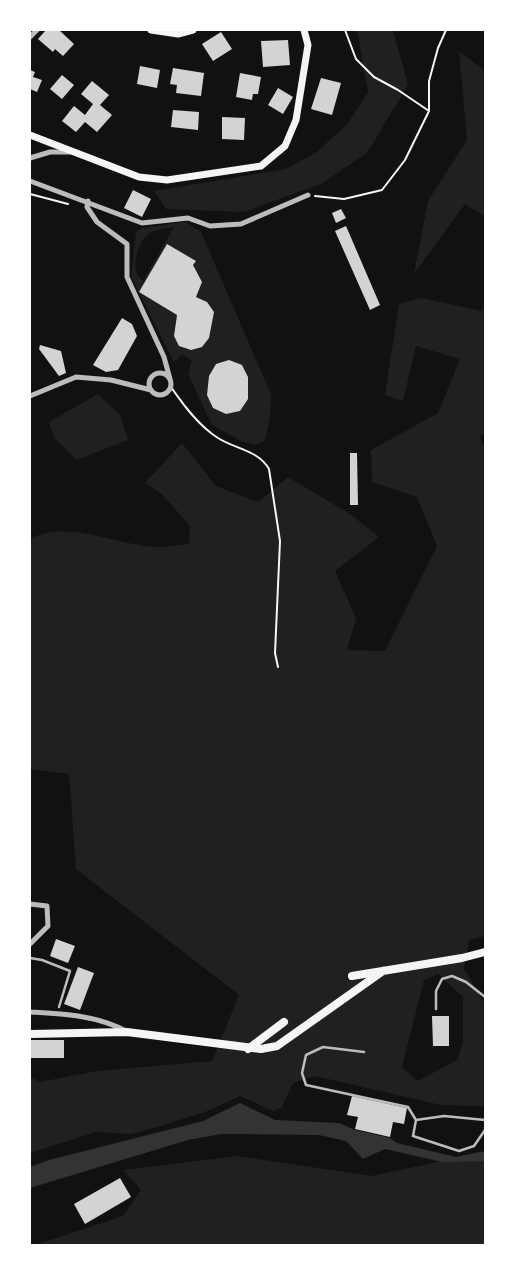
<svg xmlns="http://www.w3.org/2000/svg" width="515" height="1275" font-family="Merriweather,serif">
<rect width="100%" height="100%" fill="#111"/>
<path fill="#202020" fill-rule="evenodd" d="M357,30H393L408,85L367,153L321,184L244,212L166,209L154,191L286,169L317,152L348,123L368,92Z
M459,51L485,71V217L465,204L414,274L428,201L467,140Z
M186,222L201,232L271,394L270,417L265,441L254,445L239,440L212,425L188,374L192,361L182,354L174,362L131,277L136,232L142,228ZM174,227L143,281C129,272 137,244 147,235C153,229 166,229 174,227ZM167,244L196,261L193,265L202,282L196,297L207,302L214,312C209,334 209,357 179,346L174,336L177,315L139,292ZM216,364L242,365C251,382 250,396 240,411L226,414L213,408C205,392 207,380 216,364Z
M421,298L482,311L485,304V433L480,437L485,448V936L469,940L464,969L485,1004V1106L441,1105L315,1076L293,1083L282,1107L273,1111L240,1096L205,1112L154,1128L131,1134L96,1132L30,1153V1077L40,1082L97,1071L212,1061L239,995L76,869L69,774L30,769V539C67,519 116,545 155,547C166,547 178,545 189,544L190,526L162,494L145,483L182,443L216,486L258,502L288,477L350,514L379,537L335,571L356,618L347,650L385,651L437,546L417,497L372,482L371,450L438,413L460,359L416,346L403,401L385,395L399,304ZM438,974L463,997V1042L457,1060L418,1081L402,1067L424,980Z
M98,394L120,415L128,440L76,460L54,437L49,422Z
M485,1152V1245H35L123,1216L141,1190L123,1170L238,1156L372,1176Z"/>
<path fill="#333" d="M240,1103L275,1120L339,1123L355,1130L390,1138L397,1143L456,1157L485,1151V1161L442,1162L385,1149L363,1159L346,1141L319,1135L221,1134L188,1140L30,1188V1167L49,1160L203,1121Z"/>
<path fill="#d3d3d3" d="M46,30H59L74,44L63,56L55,49L53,52L38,39Z
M221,32L232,49L213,61L202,44Z
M288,40L290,65L263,67L261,41Z
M140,66L160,70L157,88L137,84Z
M173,68L204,73L201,96L176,93L177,85L170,84Z
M30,70L35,72L33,77L42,80L37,92L30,89Z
M240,73L261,77L258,94H253L252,100L236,97Z
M62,75L74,85L62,99L50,89Z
M321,78L341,83L332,115L311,109Z
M92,81L109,95L100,105L112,115L97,132L85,122L76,132L62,121L74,106L85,115L93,104L81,94Z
M278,88L293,97L283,114L268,105Z
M173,110L199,112L198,130L171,127Z
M222,117L245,118L244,140L222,139Z
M133,190L151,199L142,217L124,208Z
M341,209L346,218L336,223L332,213Z
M346,226L380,305L370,310L335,231Z
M167,244L196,261L193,265L202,282L196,297L207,302L214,312L209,338L202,347L191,350L179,346L174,336L177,315L139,292Z
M122,318L132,324L137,336L118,370L106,372L93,365Z
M40,345L61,351L66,373L59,376L39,349Z
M229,360L242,365L248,377V399L240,411L226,414L213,408L207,395L209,376L216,364Z
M350,453H357L358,505H350Z
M56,939L75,946L68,963L50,956Z
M78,967L94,973L80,1010L64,1004Z
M432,1016H449V1046H433Z
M30,1040H64V1058H30Z
M352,1096L407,1108L404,1124L393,1122L390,1137L355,1129L358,1117L347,1115Z
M120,1178L131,1197L85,1224L74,1204Z"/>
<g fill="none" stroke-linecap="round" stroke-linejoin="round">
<path stroke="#f5f5f5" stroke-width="2" d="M345,30L356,59L374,77L398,90L429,111
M30,194L68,204
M315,196L344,199L382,190L405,160L429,111V81L438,48L446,30
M171,387C184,406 199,426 218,438C235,449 258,450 269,469L280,541L275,653L278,667"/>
<path stroke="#bcbcbc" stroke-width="2.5" d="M30,958L42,960L70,971L59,1007
M436,1009V991L442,979L452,976L466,982L485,997
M364,1052L323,1047L306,1055L302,1073L306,1085L408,1107L416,1120
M485,1120L444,1116L416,1120L413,1136L459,1151L474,1146L485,1130"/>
<path stroke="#bcbcbc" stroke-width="5" d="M30,37L37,30
M30,158L50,152H70
M30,181L142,223L188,218L210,226L241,224L308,195
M88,201L87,207L97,222L127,244V277L164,357L170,379
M149 384a11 11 0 1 1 22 0a11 11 0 1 1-22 0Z
M30,396L76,377L111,380L151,390
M30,904L47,906L48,926L30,944
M30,1012C64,1014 96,1015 126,1031"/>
<path stroke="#f5f5f5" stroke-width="7" d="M151,30L178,34L193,30
M30,135L139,177L167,180L261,166L285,146L296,120L308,45L304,30"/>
<path stroke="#f5f5f5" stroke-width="8" d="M352,976L462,958L485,952
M30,1034L127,1032L261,1049L277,1046L383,971
M248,1049L284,1022"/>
</g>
<rect width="515" height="1275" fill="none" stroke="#ffffff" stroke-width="62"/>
</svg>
